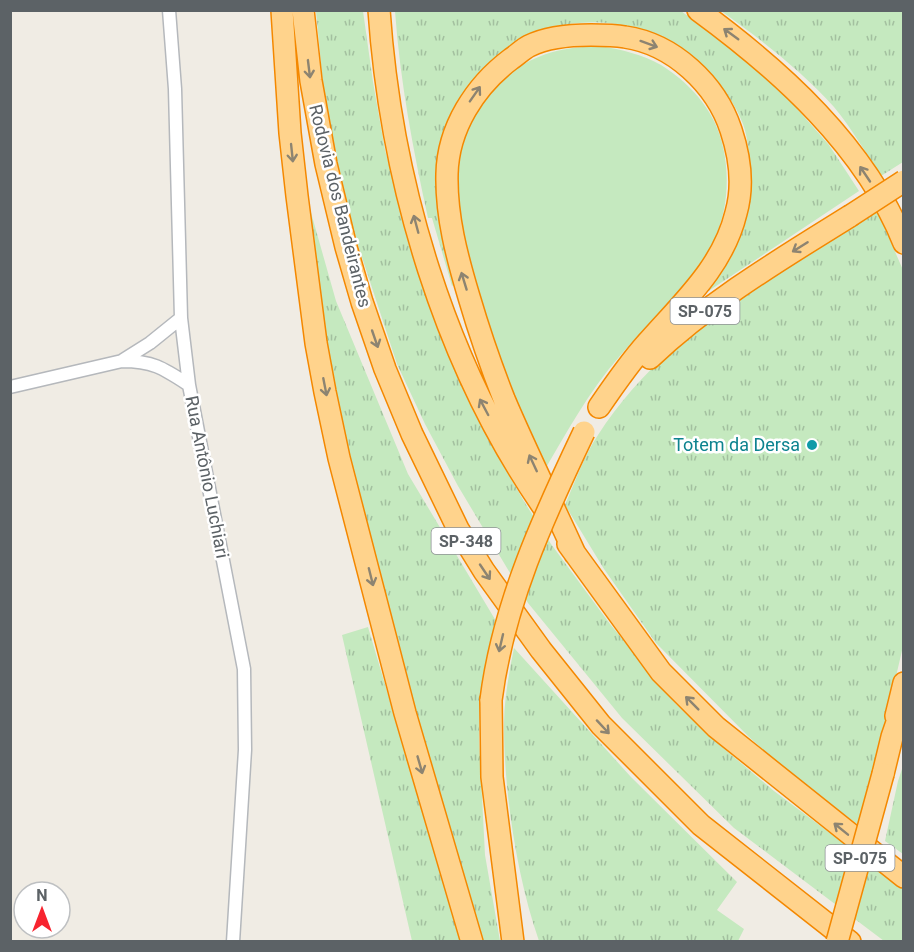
<svg xmlns="http://www.w3.org/2000/svg" width="914" height="952" font-family="Roboto,sans-serif">
<defs>
<pattern id="grass-tufts" width="24" height="20" patternUnits="userSpaceOnUse" patternTransform="scale(1.5)"><rect width="24" height="20" fill="#c5e9bf"/><path d="M3 7l-1-3M5 7V3M7 7l1-3M15 17l-1-3M17 17v-4M19 17l1-3" fill="none" stroke="#a3c09f"/></pattern>
</defs>
<rect width="100%" height="100%" fill="#f0ece4"/>
<path fill="url(#grass-tufts)" d="M316,11H363L373,82L385,150L417,267L451,361L495,451L525,503L551,544L610,624L676,704L722,747L774,791L903,888V941H884L734,828L622,718L528,603L458,486L425,424L397,364L356,239L337,165L324,96Z
M395,11H681L752,64L785,95L829,145L859,191L701,296C708,288 716,281 722,272C743,243 751,204 750,169C749,154 748,138 743,124C736,105 722,86 708,72C642,6 542,5 478,74C465,89 450,108 445,128C429,181 442,232 455,284L452,286L432,218H428C413,149 400,81 395,11Z
M721,11H903V162L881,176C866,153 852,129 834,107C803,72 759,38 721,11Z
M310,209L336,301L408,474L496,621L480,695L479,738L485,855L500,941H481L418,727L342,425L329,366L316,281Z
M877,210L903,270L904,642L861,827L781,766L748,736L656,643L604,569L565,505C575,482 584,456 598,435C664,332 776,273 877,210Z
M368,627L461,941H412L342,635Z
M514,648L631,777L737,882L717,910L744,929L738,941H539C517,878 504,793 504,725C504,699 509,673 514,648Z
M903,766V854L885,841L898,781Z"/>
<path fill="#c5e9bf" d="M600,46C622,50 642,54 661,65C682,78 703,98 714,121C731,156 731,205 714,240C691,285 651,319 619,357C589,391 567,432 544,471C517,406 491,343 472,275C464,244 456,214 456,182C455,144 473,106 501,81C531,54 561,47 600,46Z"/>
<g fill="none" stroke-linecap="round" stroke-linejoin="round">
<defs>
<path id="minor" d="M169,10L175,89L181,318L189,385L244,669L245,750L233,942
M123,360L150,343L181,318
M10,387L122,361C153,361 163,368 189,385"/>
<path id="motorway" d="M282,10L290,133L297,196L316,343L325,392L339,458L405,713L472,942
M303,10L311,81L326,164L346,247L362,302L385,369L412,434L458,529L484,571L541,650L601,725L701,825L850,942
M379,10C391,183 445,365 544,508
M698,10C780,70 865,146 904,243
M650,358C710,301 781,259 850,216
M568,544L661,672L716,727L904,877
M575,554C552,503 526,451 504,399C491,366 479,331 469,297C457,257 446,216 447,174C448,128 475,86 511,59C517,55 523,49 529,46C547,37 571,35 591,35C602,35 614,35 625,37C673,44 716,84 731,130C740,157 744,185 736,213C723,267 682,303 647,343C629,363 614,385 599,407
M491,700L492,777L513,942
M896,716L904,683
M883,774L892,737L904,702"/>
</defs>
<use href="#minor" stroke="#b5b8bc" stroke-width="15"/>
<use href="#motorway" stroke="#f48800" stroke-width="24"/>
<use href="#minor" stroke="#fff" stroke-width="12"/>
<use href="#motorway" stroke="#ffd38c" stroke-width="21"/>
<defs>
<path id="motorway-bridge" d="M850,216L904,181
M491,700C503,605 543,518 584,432
M837,942L883,774"/>
</defs>
<use href="#motorway-bridge" stroke="#f48800" stroke-width="24" stroke-linecap="butt"/>
<use href="#motorway-bridge" stroke="#ffd38c" stroke-width="21"/>
</g>
<defs><path id="oneway-shaft" d="M-6 0H5M1.5-3L5.5 0L1.5 3" fill="none" stroke-width="1.6" stroke-linecap="round" stroke-linejoin="round" transform="scale(1.5)"/></defs>
<g stroke="#8d8471">
<use href="#oneway-shaft" transform="translate(731 34) rotate(-144)"/>
<use href="#oneway-shaft" transform="translate(649 44) rotate(20)"/>
<use href="#oneway-shaft" transform="translate(309 69) rotate(83)"/>
<use href="#oneway-shaft" transform="translate(475 94) rotate(-55)"/>
<use href="#oneway-shaft" transform="translate(292 153) rotate(84)"/>
<use href="#oneway-shaft" transform="translate(865 174) rotate(-124)"/>
<use href="#oneway-shaft" transform="translate(416 224) rotate(-105)"/>
<use href="#oneway-shaft" transform="translate(800 247) rotate(148)"/>
<use href="#oneway-shaft" transform="translate(464 281) rotate(-107)"/>
<use href="#oneway-shaft" transform="translate(375 339) rotate(71)"/>
<use href="#oneway-shaft" transform="translate(325 387) rotate(79)"/>
<use href="#oneway-shaft" transform="translate(484 407) rotate(-118)"/>
<use href="#oneway-shaft" transform="translate(533 463) rotate(-115)"/>
<use href="#oneway-shaft" transform="translate(485 572) rotate(56)"/>
<use href="#oneway-shaft" transform="translate(371 577) rotate(76)"/>
<use href="#oneway-shaft" transform="translate(501 643) rotate(103)"/>
<use href="#oneway-shaft" transform="translate(692 703) rotate(-135)"/>
<use href="#oneway-shaft" transform="translate(603 727) rotate(47)"/>
<use href="#oneway-shaft" transform="translate(420 765) rotate(74)"/>
<use href="#oneway-shaft" transform="translate(841 829) rotate(-141)"/>
</g>
<circle fill="#0f9aa8" stroke="#fff" stroke-width="2" cx="812" cy="445" r="6"/>
<g text-anchor="middle" stroke-width="5" stroke-linejoin="round" paint-order="stroke">
<g fill="#fff" stroke="#8d9194" stroke-width="1.5">
<rect x="670.5" y="298" width="69" height="26" rx="4.5"/>
<rect x="431.5" y="528" width="69" height="26" rx="4.5"/>
<rect x="825.5" y="845" width="69" height="26" rx="4.5"/>
</g>
<g font-size="16" font-weight="bold" fill="#5c6266">
<text x="705" y="317">SP-075</text>
<text x="466" y="547">SP-348</text>
<text x="860" y="864">SP-075</text>
</g>
<g font-size="18" fill="#5c6266" stroke="#fff">
<text transform="translate(340 206) rotate(76)" y="6">Rodovia dos Bandeirantes</text>
<text transform="translate(207 477) rotate(79)" y="6">Rua Antônio Luchiari</text>
</g>
<g font-size="18" fill="#0d838f" stroke="#fff" text-anchor="end">
<text x="800" y="451">Totem da Dersa</text>
</g>
</g>
<rect width="914" height="952" fill="none" stroke="#5c6266" stroke-width="24"/>
<g transform="translate(42 910)"><circle r="28" fill="#ffffff" stroke="#bec0c2" stroke-width="1.5"/>
<path d="M0-4.5L10 22L0 15L-10 22Z" fill="#f7242f"/>
<text y="-9" font-size="16" font-weight="bold" text-anchor="middle" fill="#5c6266">N</text>
</g>
</svg>
